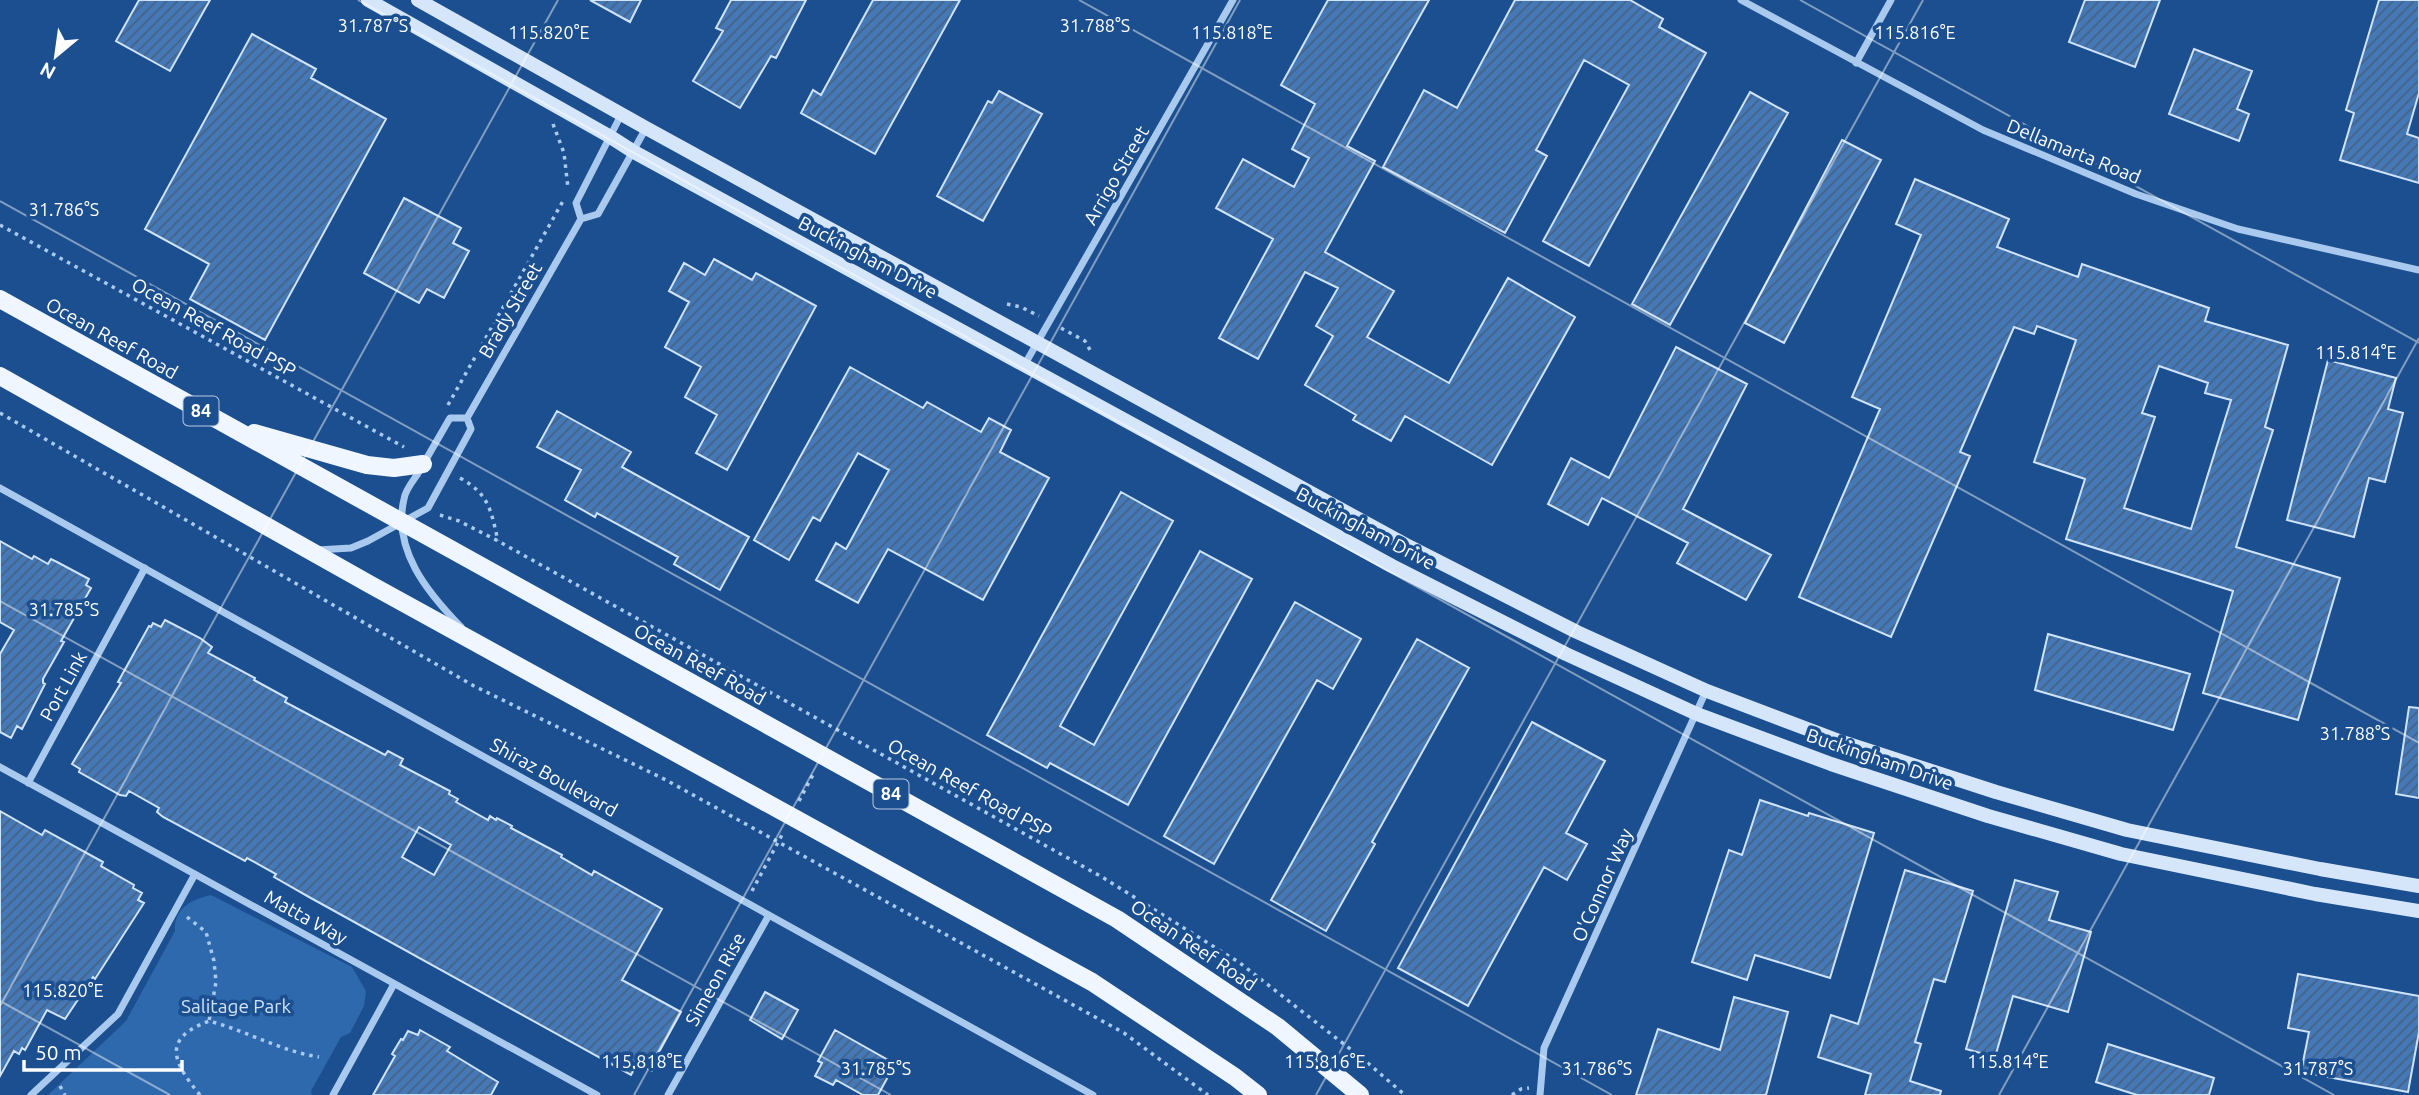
<svg xmlns="http://www.w3.org/2000/svg" width="2419" height="1095" font-family="Ubuntu,sans-serif">
<defs>
<pattern id="building-hatch" width="6" height="6" patternUnits="userSpaceOnUse" patternTransform="scale(1.75)"><rect width="6" height="6" fill="#4478b7"/><path d="M-1 1l2-2M0 6l6-6M5 7l2-2" fill="none" stroke="#486282"/></pattern>
</defs>
<rect width="100%" height="100%" fill="#1b4f8f"/>
<path fill="#2e69ad" d="M211,895L352,967L366,991L364,1006L350,1033L341,1037L311,1091L312,1095H48L126,1021L175,931C173,909 192,899 211,895Z"/>
<path fill="url(#building-hatch)" stroke="#cfe3fa" stroke-width="2" fill-rule="evenodd" d="M139,0H210L170,71L116,41Z
M590,0H641L630,22Z
M731,0H806L776,58L771,56L740,108L693,81L723,31L716,28Z
M873,0H960L875,154L801,113L813,90L821,95Z
M1328,0H1429L1347,146L1375,161L1325,252L1394,291L1367,337L1449,383L1508,278L1575,317L1492,465L1405,416L1391,441L1353,420L1356,415L1305,385L1333,336L1316,326L1338,288L1305,272L1258,359L1219,338L1273,239L1216,208L1243,159L1294,187L1309,158L1292,149L1315,104L1281,85Z
M1515,0H1630L1663,19L1659,27L1706,53L1589,266L1543,241L1629,85L1584,60L1536,150L1547,156L1505,233L1383,167L1424,90L1457,108Z
M2085,0H2160L2135,67L2069,42Z
M2379,0H2419V93L2407,134L2419,138V183L2340,160L2354,113L2346,110Z
M252,34L316,69L311,78L386,119L265,340L190,299L209,264L145,229Z
M2194,49L2252,71L2237,109L2249,114L2239,141L2169,114Z
M999,91L1042,114L983,221L937,196L988,101L992,103Z
M1750,92L1788,113L1670,325L1632,304Z
M1842,140L1881,160L1784,343L1745,323Z
M1915,179L2009,219L1997,247L2078,277L2082,264L2209,308L2205,321L2288,345L2265,427L2273,430L2236,547L2340,578L2298,720L2203,693L2233,591L2066,539L2085,479L2034,462L2076,340L2037,326L2034,334L2014,327L1960,452L1970,456L1891,637L1799,597L1880,409L1852,397L1921,235L1896,224ZM2159,366L2208,383L2205,393L2231,400L2191,529L2124,508L2155,417L2142,413Z
M404,198L461,228L453,243L469,251L444,298L427,289L419,303L364,273Z
M714,259L752,280L756,273L816,306L727,470L696,453L717,415L685,397L701,367L665,347L689,302L669,291L684,263L705,275Z
M1676,347L1747,384L1683,509L1771,555L1746,600L1677,563L1688,543L1602,498L1588,525L1548,504L1571,458L1609,478Z
M2328,360L2396,378L2388,409L2403,413L2385,482L2369,478L2354,537L2287,520Z
M850,367L923,408L927,402L981,432L989,418L1011,430L1000,452L1049,478L983,600L888,549L858,603L816,580L836,543L846,549L889,470L858,453L820,521L813,517L789,560L754,540Z
M557,411L631,452L622,467L749,537L720,590L674,564L678,557L597,513L595,517L565,500L581,470L537,447Z
M1121,492L1173,521L1060,726L1094,745L1200,551L1252,579L1128,805L1050,763L1047,768L987,735Z
M0,541L32,559L34,556L48,564L51,559L57,562L89,579L86,585L91,588L61,641L64,642L43,679V683L45,684L22,729L17,726L11,738L0,732V654L14,630L0,622Z
M1295,602L1361,639L1333,689L1317,680L1214,864L1164,836Z
M165,620L200,638L212,647L208,653L255,678L254,680L287,698L285,702L385,755L388,751L403,759L400,765L450,791L449,794L458,799L456,802L488,820L490,816L496,820L497,818L512,826L511,828L562,855L561,857L592,875L594,871L662,909L622,980L681,1012L659,1052L662,1054L652,1071L641,1065L639,1068L636,1066L631,1075L309,897L274,877L276,874L247,858L245,861L163,817L157,812L159,808L129,791L126,796L120,795L79,772L80,769L72,764L121,683L118,682L149,626L151,627L153,623L161,627ZM419,827L451,845L434,875L402,857Z
M2048,634L2190,674L2173,730L2035,690Z
M1417,639L1469,668L1372,842L1375,844L1326,931L1271,900Z
M2409,707L2419,708V798L2396,794Z
M1532,722L1605,761L1566,833L1587,844L1567,880L1544,867L1468,1006L1398,968Z
M1760,800L1808,816L1809,813L1874,833L1830,978L1755,955L1747,980L1692,962L1729,850L1742,855Z
M0,811L42,835L45,830L103,862L101,866L134,885L133,888L142,893L138,900L144,903L95,979L93,977L65,1019L47,1010L25,1050L22,1048L19,1054L14,1051L0,1076Z
M1905,870L1973,891L1945,982L1934,979L1915,1042L1921,1044L1910,1081L1941,1091L1940,1095H1865L1871,1074L1818,1057L1831,1015L1858,1024Z
M2015,880L2058,892L2049,920L2091,932L2068,1012L2013,996L1995,1057L1966,1049Z
M2298,974L2419,996V1032L2408,1092L2301,1072L2309,1032L2288,1028Z
M765,992L798,1010L782,1039L750,1020Z
M1734,997L1788,1012L1766,1095H1636L1658,1029L1720,1050Z
M420,1030L450,1047L447,1051L498,1082L491,1095H373L395,1056L392,1054L401,1039L403,1040L408,1031L418,1035Z
M835,1030L895,1064L878,1095H863L836,1080L833,1085L815,1076L822,1063L818,1061Z
M2108,1044L2214,1078L2209,1095H2137L2096,1082Z"/>
<g fill="none" stroke-linecap="round" stroke-linejoin="round">
<path stroke="#a9c9ee" stroke-width="3.5" stroke-dasharray="3.5 5" stroke-linecap="butt" d="M553,124L564,153L568,188
M0,225L404,447
M1007,304L1021,307L1039,316
M1061,328L1085,341L1090,350
M448,405L563,201
M0,413L474,686L666,780L1124,1033L1208,1095
M460,478C489,494 491,510 498,541
M440,515L459,521L498,541L1102,877L1240,963L1363,1059L1405,1095
M799,801L815,771
M752,891L783,833
M187,917L206,932L214,961L216,982L209,1021C247,1031 280,1051 319,1057
M60,1086L65,1095
M200,1095C173,1062 161,1039 209,1021
M1512,1095L1521,1089L1529,1088"/>
<path stroke="#a9c9ee" stroke-width="7" d="M1741,0L1983,130L2136,194L2238,229L2419,270
M1856,63L1891,0
M581,219L598,214L646,128
M1025,364L1233,0
M467,418L581,219L576,203L621,115
M0,488L1093,1095
M317,550L351,548L368,541L428,508L471,429L467,418
M461,627C428,593 392,550 404,499C405,491 412,482 417,475C428,456 439,437 450,418H467
M0,767L597,1095
M28,783L145,568
M31,1095L118,1014L195,874
M333,1095L394,984
M668,1095L769,915
M1540,1095L1544,1048L1706,691"/>
<path stroke="#d6e6fa" stroke-width="14" d="M368,0L609,136L634,152L1392,566L1566,654L1697,714L1831,764L1988,816L2121,854L2315,894L2419,911
M418,0L646,128L1404,544L1577,632L1707,691L1839,741L1996,792L2127,830L2320,869L2419,886"/>
<path stroke="#f0f6ff" stroke-width="18" d="M0,299L1117,919L1278,1027L1360,1095
M0,376L371,585L1092,982L1235,1077L1258,1095
M254,433L367,465L394,468L423,464"/>
</g>
<path fill="none" stroke="#fff" stroke-width="2" stroke-opacity="0.45" d="M358,0L2334,1095M1079,0L2419,743M1800,0L2419,343M0,201L1612,1095M0,601L891,1095M0,1001L170,1095M0,1006L558,0M634,1095L1240,0M1316,1095L1923,0M1999,1095L2419,338"/>
<g text-anchor="middle" stroke-width="7" stroke-linejoin="round" paint-order="stroke">
<g fill="#1b4f8f" stroke="#bbcadd" stroke-width="2">
<rect x="183.5" y="396.5" width="35" height="29" rx="5"/>
<rect x="873.5" y="779.5" width="35" height="29" rx="5"/>
</g>
<g font-size="18" font-weight="bold" fill="#fff">
<text x="201" y="417">84</text>
<text x="891" y="800">84</text>
</g>
<g font-size="19" fill="#fff" stroke="#1b4f8f">
<text transform="translate(2074 151) rotate(22)" y="7">Dellamarta Road</text>
<text transform="translate(1116 175) rotate(-60)" y="7">Arrigo Street</text>
<text transform="translate(868 257) rotate(28)" y="7">Buckingham Drive</text>
<text transform="translate(510 310) rotate(-60)" y="7">Brady Street</text>
<text transform="translate(214 327) rotate(29)" y="7">Ocean Reef Road PSP</text>
<text transform="translate(112 338) rotate(29)" y="7">Ocean Reef Road</text>
<text transform="translate(1366 528) rotate(28)" y="7">Buckingham Drive</text>
<text transform="translate(700 664) rotate(29)" y="7">Ocean Reef Road</text>
<text transform="translate(63 686) rotate(-61)" y="7">Port Link</text>
<text transform="translate(1880 759) rotate(19)" y="7">Buckingham Drive</text>
<text transform="translate(554 777) rotate(29)" y="7">Shiraz Boulevard</text>
<text transform="translate(970 788) rotate(29)" y="7">Ocean Reef Road PSP</text>
<text transform="translate(1602 885) rotate(-66)" y="7">O'Connor Way</text>
<text transform="translate(306 917) rotate(29)" y="7">Matta Way</text>
<text transform="translate(1194 945) rotate(34)" y="7">Ocean Reef Road</text>
<text transform="translate(715 979) rotate(-61)" y="7">Simeon Rise</text>
</g>
<g font-size="19" fill="#cfe3fa" stroke="#1b4f8f">
<text x="236" y="1013">Salitage Park</text>
</g>
</g>
<g font-size="18" text-anchor="middle" fill="#fff" stroke="#1b4f8f" stroke-width="7" stroke-linejoin="round" paint-order="stroke">
<text x="373" y="32">31.787°S</text>
<text x="1095" y="32">31.788°S</text>
<text x="549" y="39">115.820°E</text>
<text x="1232" y="39">115.818°E</text>
<text x="1915" y="39">115.816°E</text>
<text x="64" y="216">31.786°S</text>
<text x="2356" y="359">115.814°E</text>
<text x="64" y="616">31.785°S</text>
<text x="2355" y="740">31.788°S</text>
<text x="63" y="997">115.820°E</text>
<text x="642" y="1068">115.818°E</text>
<text x="1325" y="1068">115.816°E</text>
<text x="2008" y="1068">115.814°E</text>
<text x="876" y="1075">31.785°S</text>
<text x="1597" y="1075">31.786°S</text>
<text x="2318" y="1075">31.787°S</text>
</g>
<g transform="translate(56 56) rotate(209)" stroke="#1b4f8f" stroke-width="5" paint-order="stroke">
<path d="M0-5L12 26L0 18L-12 26Z" fill="#ffffff"/>
<text y="-10" font-size="19" font-weight="bold" text-anchor="middle" fill="#ffffff">N</text>
</g>
<path d="M24 1060v10h158v-10" fill="none" stroke="#ffffff" stroke-width="3.5"/>
<text x="35" y="1060" font-size="21" fill="#ffffff" stroke="#1b4f8f" stroke-width="5" paint-order="stroke">50 m</text>
</svg>
